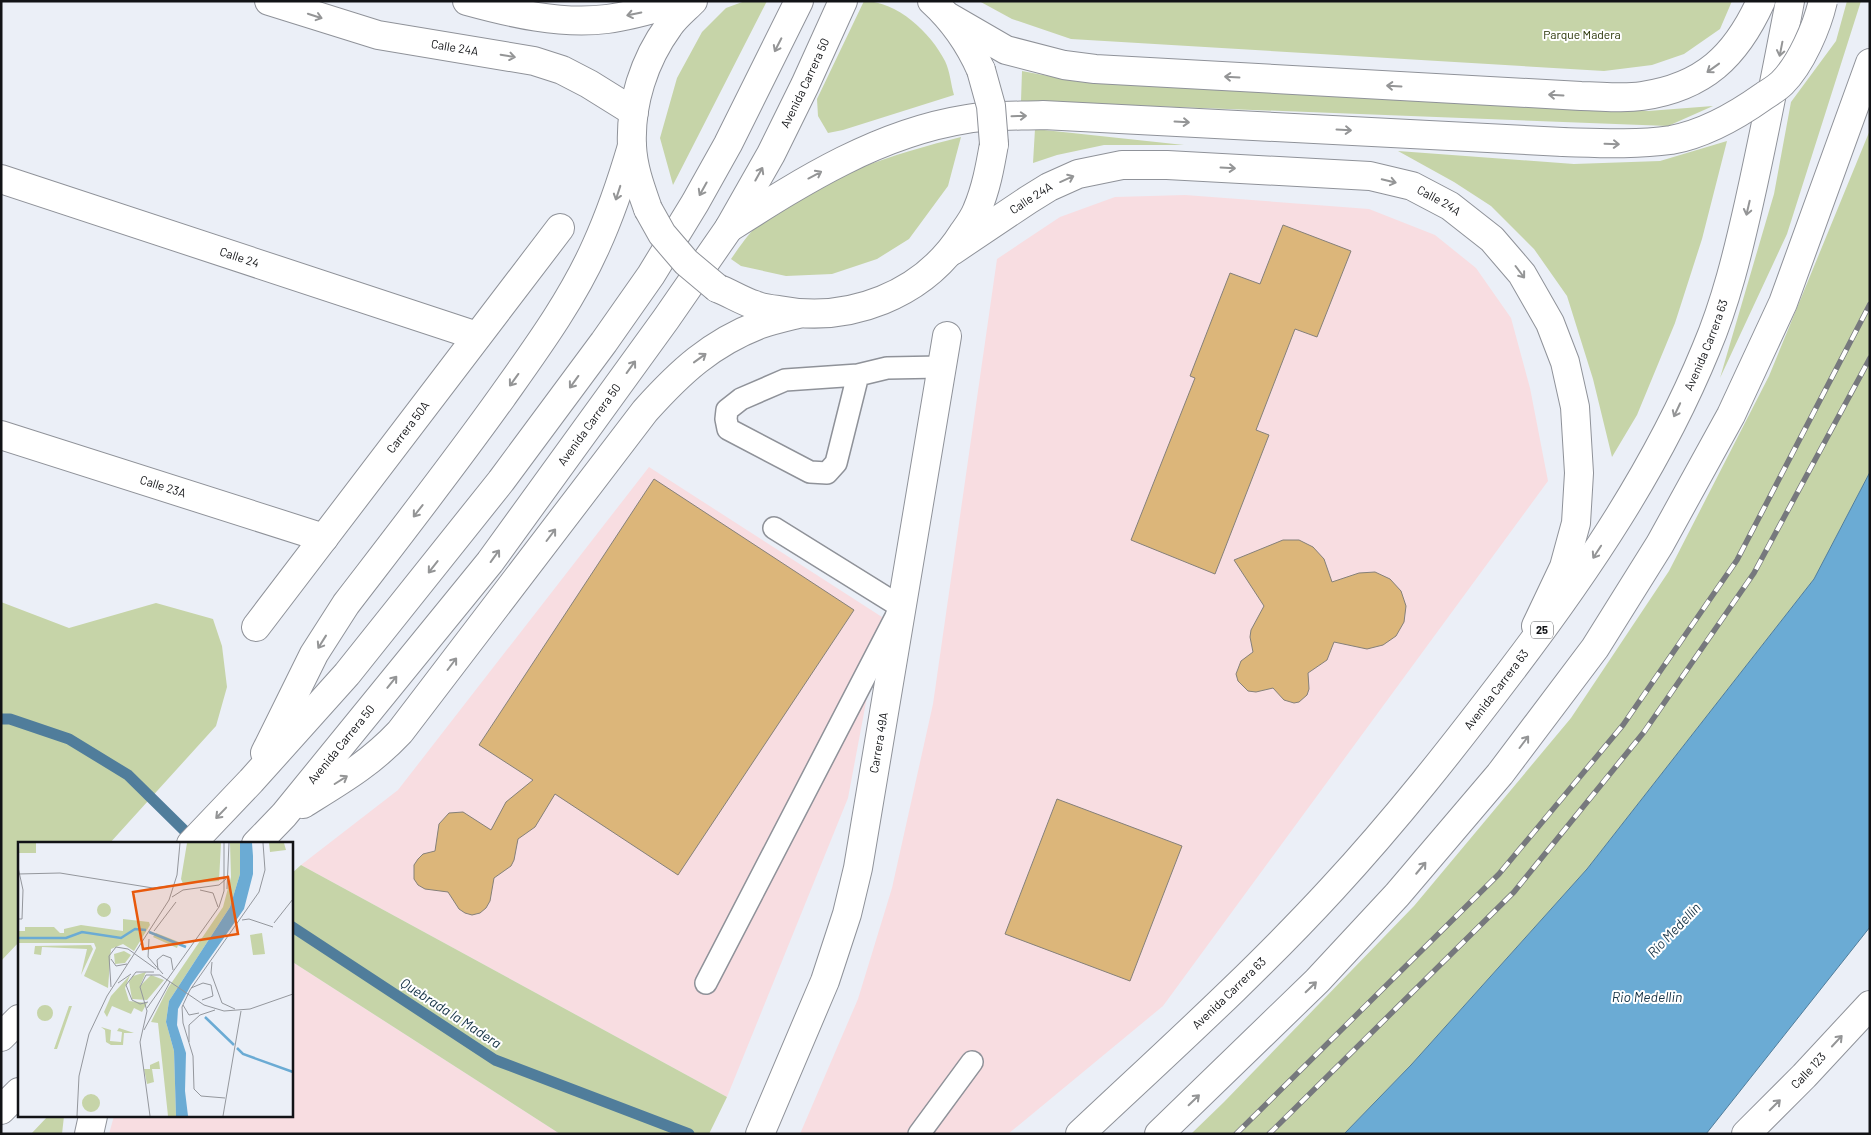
<svg xmlns="http://www.w3.org/2000/svg" width="1871" height="1135" font-family="Barlow,sans-serif">
<rect width="100%" height="100%" fill="#ebeff7"/>
<path fill="#f8dde1" d="M1185,195L1369,209L1435,235L1476,268L1511,318L1530,388L1548,481L1163,1006L1008,1134H800L858,999L892,888L933,704L997,259L1060,217L1115,197Z
M649,467L882,617L848,798L727,1097L301,865L398,790Z
M291,961L560,1134H109L114,1116H291Z"/>
<path fill="#c6d4a8" d="M745,1H767L673,185L660,138L677,78L702,32L726,8Z
M864,1C897,1 931,33 945,61C950,71 951,85 954,95L843,130L828,133L818,116L817,99Z
M979,1H1732L1720,29L1684,54L1652,65L1604,71L1071,39L1012,19Z
M1847,1H1861L1787,234L1720,378L1774,194L1791,102L1836,41Z
M1022,71L1080,82L1200,89L1648,111L1713,106L1668,126L1021,101Z
M1035,129L1184,145H1104L1057,155L1033,163Z
M1870,130V472L1814,579L1587,869L1411,1065L1344,1134H1191L1224,1102L1414,906L1571,718L1669,571L1769,376Z
M961,137L948,186L909,239L877,259L832,274L786,276L741,266L731,259C739,248 747,235 757,226C812,179 893,154 961,137Z
M1727,141L1702,239L1675,323L1637,415L1612,457L1593,379L1567,296L1534,249L1491,206L1454,182L1398,151L1574,164L1660,161Z
M1,602L69,628L156,603L213,619L222,646L227,687L216,726L109,844H19V942L1,961Z
M301,865L727,1097L709,1134H560L291,961V874Z
M48,1116H64L62,1134H31Z"/>
<path fill="#6babd4" stroke="#507d9b" d="M1870,472V927L1706,1134H1344L1411,1065L1587,869L1814,579Z"/>
<g fill="none" stroke-linecap="round" stroke-linejoin="round">
<path stroke="#507d9b" stroke-width="11" d="M1,719H10L69,739L128,775L194,840
M291,926L495,1060L689,1134"/>
</g>
<path fill="#dcb67a" stroke="#858079" d="M1283,225L1351,251L1317,337L1295,329L1256,430L1269,435L1215,574L1131,540L1195,378L1190,376L1230,273L1260,284Z
M654,479L854,610L678,875L555,794L535,827L518,839L514,860L511,866L494,878L490,901L486,908L480,913L472,915L465,913L459,909L448,892L425,889L418,885L414,879V865L418,859L423,854L435,851L439,824L449,813L463,812L491,830L506,802L533,780L479,745Z
M1283,540H1299L1313,547L1324,559L1332,582L1359,573L1375,572L1390,579L1401,591L1406,606L1404,622L1396,636L1383,645L1367,649L1334,642L1327,660L1308,673L1309,689L1307,695L1299,702L1294,703L1284,700L1273,688L1256,692L1248,691L1238,681L1236,674L1241,661L1253,652L1250,637L1251,630L1264,606L1234,560Z
M1057,799L1182,846L1130,981L1005,934Z"/>
<g fill="none" stroke-linecap="round" stroke-linejoin="round">
<defs>
<path id="service" d="M858,375L836,463L827,473L810,472L728,429L726,419L727,410L741,399L785,380L858,375L887,368L941,367
M706,983L901,607L774,528
M919,1134L972,1062"/>
<g id="minor">
<path id="s1" d="M1,179L477,336"/>
<path id="s2" d="M1,435L324,538"/>
<path id="s3" d="M256,627L560,228"/>
<path id="s4" d="M760,1134L825,981L847,914L858,868L947,336"/>
</g>
<g id="secondary">
<path id="s5" d="M269,1L378,35L534,61L562,70L589,84L634,112"/>
<path d="M467,1C511,13 561,25 607,19C632,16 657,8 681,1"/>
<path d="M932,1C954,21 969,43 981,70"/>
<path d="M949,17L1006,50L1064,65L1095,69L1581,96C1601,96 1622,99 1642,96C1704,87 1736,56 1761,1"/>
<path d="M648,209C641,189 633,168 632,146C630,104 644,60 669,26C675,17 685,9 693,1"/>
<path id="s6" d="M952,251L1028,200L1049,187L1078,174L1122,165H1167L1370,176L1412,186L1450,206L1492,239L1522,274L1550,323L1565,362L1575,407L1579,473L1576,523L1564,567L1536,626"/>
<path d="M717,288C730,293 742,301 755,305C762,308 770,309 778,310C849,324 924,295 963,233C968,226 974,218 977,210C986,189 990,167 994,144"/>
<path id="s7" d="M1746,1134L1804,1076L1870,1005"/>
</g>
<g id="primary">
<path d="M265,753L314,654L346,604C399,535 452,467 502,397C536,349 572,300 596,246C611,213 622,180 632,146"/>
<path d="M303,804C340,781 370,764 400,732L645,411C680,372 711,343 761,324C773,320 786,317 798,314"/>
<path d="M191,844L251,781L347,674L501,481L604,342L651,275L695,203L728,144L799,1"/>
<path id="s8" d="M256,844L284,815L490,562L666,319L729,228L771,154L805,85L843,1"/>
<path d="M1,1037L19,1019"/>
<path d="M1,1110L19,1092"/>
</g>
<g id="trunk">
<path d="M729,228C803,181 878,133 967,119C991,115 1018,116 1043,115L1563,142"/>
<path d="M89,1134L93,1116"/>
<path id="s9" d="M1080,1134C1165,1054 1253,975 1332,889C1396,820 1454,746 1511,671C1587,571 1658,466 1706,349C1726,302 1738,252 1749,203C1764,136 1777,69 1790,1"/>
<path d="M1159,1134L1317,981L1397,895L1500,774L1595,648L1660,544L1731,415L1783,303L1870,63"/>
</g>
</defs>
<use href="#service" stroke="#8f9299" stroke-width="24"/>
<use href="#minor" stroke="#8f9299" stroke-width="30"/>
<use href="#secondary" stroke="#8f9299" stroke-width="30"/>
<use href="#primary" stroke="#8f9299" stroke-width="30"/>
<use href="#trunk" stroke="#8f9299" stroke-width="30"/>
<use href="#service" stroke="#fff" stroke-width="21"/>
<use href="#minor" stroke="#fff" stroke-width="28"/>
<use href="#secondary" stroke="#fff" stroke-width="28"/>
<use href="#primary" stroke="#fff" stroke-width="28"/>
<use href="#trunk" stroke="#fff" stroke-width="28"/>
<defs>
<path id="rail" d="M1236,1134L1499,874L1623,725L1737,560L1870,304
M1269,1134L1514,892L1644,732L1754,573L1870,358"/>
</defs>
<use href="#rail" stroke="#76787d" stroke-width="5.5"/>
<use href="#rail" stroke="#fff" stroke-width="4" stroke-dasharray="11" stroke-linecap="butt"/>
<defs>
<path id="secondary-bridge" d="M981,70L991,106L994,144
M648,209L662,234L686,262L717,288"/>
<path id="trunk-bridge" d="M1563,142C1599,143 1635,145 1671,140C1704,134 1736,116 1764,96C1770,92 1777,88 1782,83C1801,64 1817,27 1823,1"/>
</defs>
<use href="#secondary-bridge" stroke="#8f9299" stroke-width="30" stroke-linecap="butt"/>
<use href="#trunk-bridge" stroke="#8f9299" stroke-width="30" stroke-linecap="butt"/>
<use href="#secondary-bridge" stroke="#fff" stroke-width="28"/>
<use href="#trunk-bridge" stroke="#fff" stroke-width="28"/>
</g>
<defs><path id="oneway-shaft" d="M-6 0H5M1.5-3L5.5 0L1.5 3" fill="none" stroke-width="1.6" stroke-linecap="round" stroke-linejoin="round" transform="scale(1.25)"/></defs>
<g stroke="#949596">
<use href="#oneway-shaft" transform="translate(634 14) rotate(168)"/>
<use href="#oneway-shaft" transform="translate(315 16) rotate(18)"/>
<use href="#oneway-shaft" transform="translate(778 45) rotate(117)"/>
<use href="#oneway-shaft" transform="translate(1781 49) rotate(101)"/>
<use href="#oneway-shaft" transform="translate(508 56) rotate(10)"/>
<use href="#oneway-shaft" transform="translate(1713 68) rotate(144)"/>
<use href="#oneway-shaft" transform="translate(1232 77) rotate(-177)"/>
<use href="#oneway-shaft" transform="translate(1394 86) rotate(-177)"/>
<use href="#oneway-shaft" transform="translate(1556 95) rotate(-177)"/>
<use href="#oneway-shaft" transform="translate(1019 116) rotate(-1)"/>
<use href="#oneway-shaft" transform="translate(1182 122) rotate(3)"/>
<use href="#oneway-shaft" transform="translate(1344 130) rotate(3)"/>
<use href="#oneway-shaft" transform="translate(1612 144) rotate(2)"/>
<use href="#oneway-shaft" transform="translate(1228 168) rotate(3)"/>
<use href="#oneway-shaft" transform="translate(759 174) rotate(-61)"/>
<use href="#oneway-shaft" transform="translate(815 175) rotate(-28)"/>
<use href="#oneway-shaft" transform="translate(1067 179) rotate(-24)"/>
<use href="#oneway-shaft" transform="translate(1389 181) rotate(14)"/>
<use href="#oneway-shaft" transform="translate(703 189) rotate(119)"/>
<use href="#oneway-shaft" transform="translate(618 193) rotate(108)"/>
<use href="#oneway-shaft" transform="translate(1748 208) rotate(103)"/>
<use href="#oneway-shaft" transform="translate(1520 272) rotate(53)"/>
<use href="#oneway-shaft" transform="translate(700 358) rotate(-36)"/>
<use href="#oneway-shaft" transform="translate(631 367) rotate(-54)"/>
<use href="#oneway-shaft" transform="translate(514 380) rotate(126)"/>
<use href="#oneway-shaft" transform="translate(574 382) rotate(126)"/>
<use href="#oneway-shaft" transform="translate(1677 410) rotate(115)"/>
<use href="#oneway-shaft" transform="translate(418 511) rotate(128)"/>
<use href="#oneway-shaft" transform="translate(551 535) rotate(-53)"/>
<use href="#oneway-shaft" transform="translate(1597 552) rotate(123)"/>
<use href="#oneway-shaft" transform="translate(495 556) rotate(-54)"/>
<use href="#oneway-shaft" transform="translate(433 567) rotate(128)"/>
<use href="#oneway-shaft" transform="translate(322 642) rotate(122)"/>
<use href="#oneway-shaft" transform="translate(452 664) rotate(-53)"/>
<use href="#oneway-shaft" transform="translate(392 682) rotate(-51)"/>
<use href="#oneway-shaft" transform="translate(1524 742) rotate(-53)"/>
<use href="#oneway-shaft" transform="translate(341 780) rotate(-32)"/>
<use href="#oneway-shaft" transform="translate(221 813) rotate(134)"/>
<use href="#oneway-shaft" transform="translate(1421 868) rotate(-50)"/>
<use href="#oneway-shaft" transform="translate(1311 987) rotate(-44)"/>
<use href="#oneway-shaft" transform="translate(1837 1041) rotate(-47)"/>
<use href="#oneway-shaft" transform="translate(1194 1100) rotate(-44)"/>
<use href="#oneway-shaft" transform="translate(1775 1105) rotate(-45)"/>
</g>
<g text-anchor="middle" stroke-width="4" stroke-linejoin="round" paint-order="stroke">
<rect fill="#fff" stroke="#595a5c" stroke-width="1" x="1531" y="621.5" width="22" height="17" rx="4"/>
<g font-size="11" font-weight="bold" fill="#121316">
<text x="1542" y="634">25</text>
</g>
<g font-size="12" fill="#243000" stroke="#fff">
<text x="1582" y="39">Parque Madera</text>
</g>
<g font-size="12" fill="#121316" stroke="#fff">
<text dy="4" stroke="none"><textPath href="#s5" startOffset="192">Calle 24A</textPath></text>
<text dy="4" stroke="none"><textPath href="#s8" startOffset="941">Avenida Carrera 50</textPath></text>
<text dy="4" stroke="none"><textPath href="#s6" startOffset="95">Calle 24A</textPath></text>
<text dy="4" stroke="none"><textPath href="#s6" startOffset="515">Calle 24A</textPath></text>
<text dy="4" stroke="none"><textPath href="#s1" startOffset="251">Calle 24</textPath></text>
<text dy="4" stroke="none"><textPath href="#s9" startOffset="1015">Avenida Carrera 63</textPath></text>
<text dy="4" stroke="none"><textPath href="#s8" startOffset="536">Avenida Carrera 50</textPath></text>
<text dy="4" stroke="none"><textPath href="#s3" startOffset="251">Carrera 50A</textPath></text>
<text dy="4" stroke="none"><textPath href="#s2" startOffset="170">Calle 23A</textPath></text>
<text dy="4" stroke="none"><textPath href="#s9" startOffset="610">Avenida Carrera 63</textPath></text>
<text dy="4" stroke="none"><textPath href="#s4" startOffset="411">Carrera 49A</textPath></text>
<text dy="4" stroke="none"><textPath href="#s8" startOffset="131">Avenida Carrera 50</textPath></text>
<text dy="4" stroke="none"><textPath href="#s9" startOffset="205">Avenida Carrera 63</textPath></text>
<text dy="4" stroke="none"><textPath href="#s7" startOffset="89">Calle 123</textPath></text>
</g>
<g font-size="14" font-style="italic" fill="#163346" stroke="#fff">
<text transform="translate(1674 930) rotate(-46)" y="5">Río Medellín</text>
<text x="1647" y="1002">Rio Medellin</text>
<text transform="translate(451 1013) rotate(33)" y="5">Quebrada la Madera</text>
</g>
</g>
<g transform="translate(18 842)">
<rect width="275" height="275" fill="#ebeff7"/>
<path d="M2,1H18V11H1ZM169,1H203L201,39L165,42L163,37ZM212,1H222L223,15L222,32L212,65L151,159L148,180L156,209L158,274H150L140,181L133,180L150,146L205,65L213,35ZM251,1H266L268,8L252,10ZM79 68a7 7 0 1 1 14 0a7 7 0 1 1-14 0ZM105,77L131,80L132,83L116,109L105,102L93,107L90,146L66,134L78,106L76,101H0V89H7V85H36L42,91H46V87L63,83L105,89ZM138,91L161,100L159,106L135,95ZM244,91L247,112L235,113L232,93ZM73,103L75,107L63,133L69,107L24,105L23,113L16,112L17,104ZM106,109L113,113L107,121L97,122L96,112ZM128,130L122,144L133,133L146,138L129,158L114,157L111,140L115,134ZM112,133L107,146L111,159L129,161L124,170L116,166L113,172L94,164L89,175L86,170L93,154ZM19 171a8 8 0 1 1 16 0a8 8 0 1 1-16 0ZM51,164H54L39,207H36ZM83,185L93,188L92,199L103,200L104,190L99,189L101,186L116,191H106L105,203H93L88,200L87,188ZM141,219L142,227H134L136,240L129,242L126,227H132V223ZM64 261a9 9 0 1 1 18 0a9 9 0 1 1-18 0Z" fill="#c6d4a8"/>
<path d="M222,1H234L235,14V32L226,67L173,143L160,167L159,183L168,211L167,249L170,274H158L156,209L148,180L151,159L212,65L222,32Z" fill="#6babd4"/>
<path fill="none" stroke="#6babd4" stroke-width="2.5" d="M131,90L168,105M0,96H48L64,90L103,96L117,87L128,88M187,175L216,203M219,206L225,212L275,230"/>
<path fill="none" stroke="#94979d" stroke-width="1" d="M0,25L5,48L4,77H0M0,32L42,31L135,46L151,44M209,47L211,1M182,48L195,51L200,65M154,55L165,48L201,43L208,37M224,78L231,77L255,85M256,81L275,57M136,89L158,60M131,97L130,115L145,132M93,117L98,124L109,122M194,120L193,131L204,161L217,167M140,128L139,118L145,113L153,116L155,128M100,141L113,132M93,145L91,114L98,105L110,107L138,127M173,146L185,141L193,143L195,154L184,158M130,160L122,162L114,158L108,143L118,130H136M165,163L171,173L181,171M129,166L201,65L206,49V1M126,188L152,140M171,200V183L182,173L197,168M207,256L183,254L176,247L175,214L165,181L164,165L172,148L241,50L247,28L245,1M59,274L61,234L71,192L89,154L151,58L159,33L162,1M132,274L122,200L129,169L122,145L128,133H142L186,163L206,169L232,167L275,152M205,274L223,169"/>
<path fill="#e8590c" fill-opacity="0.15" stroke="#e8590c" stroke-width="2.5" d="M210,35L220,92L125,107L115,50Z"/>
<rect width="275" height="275" fill="none" stroke="#121316" stroke-width="2.5"/>
</g>
<rect width="1871" height="1135" fill="none" stroke="#121316" stroke-width="5"/>
</svg>
